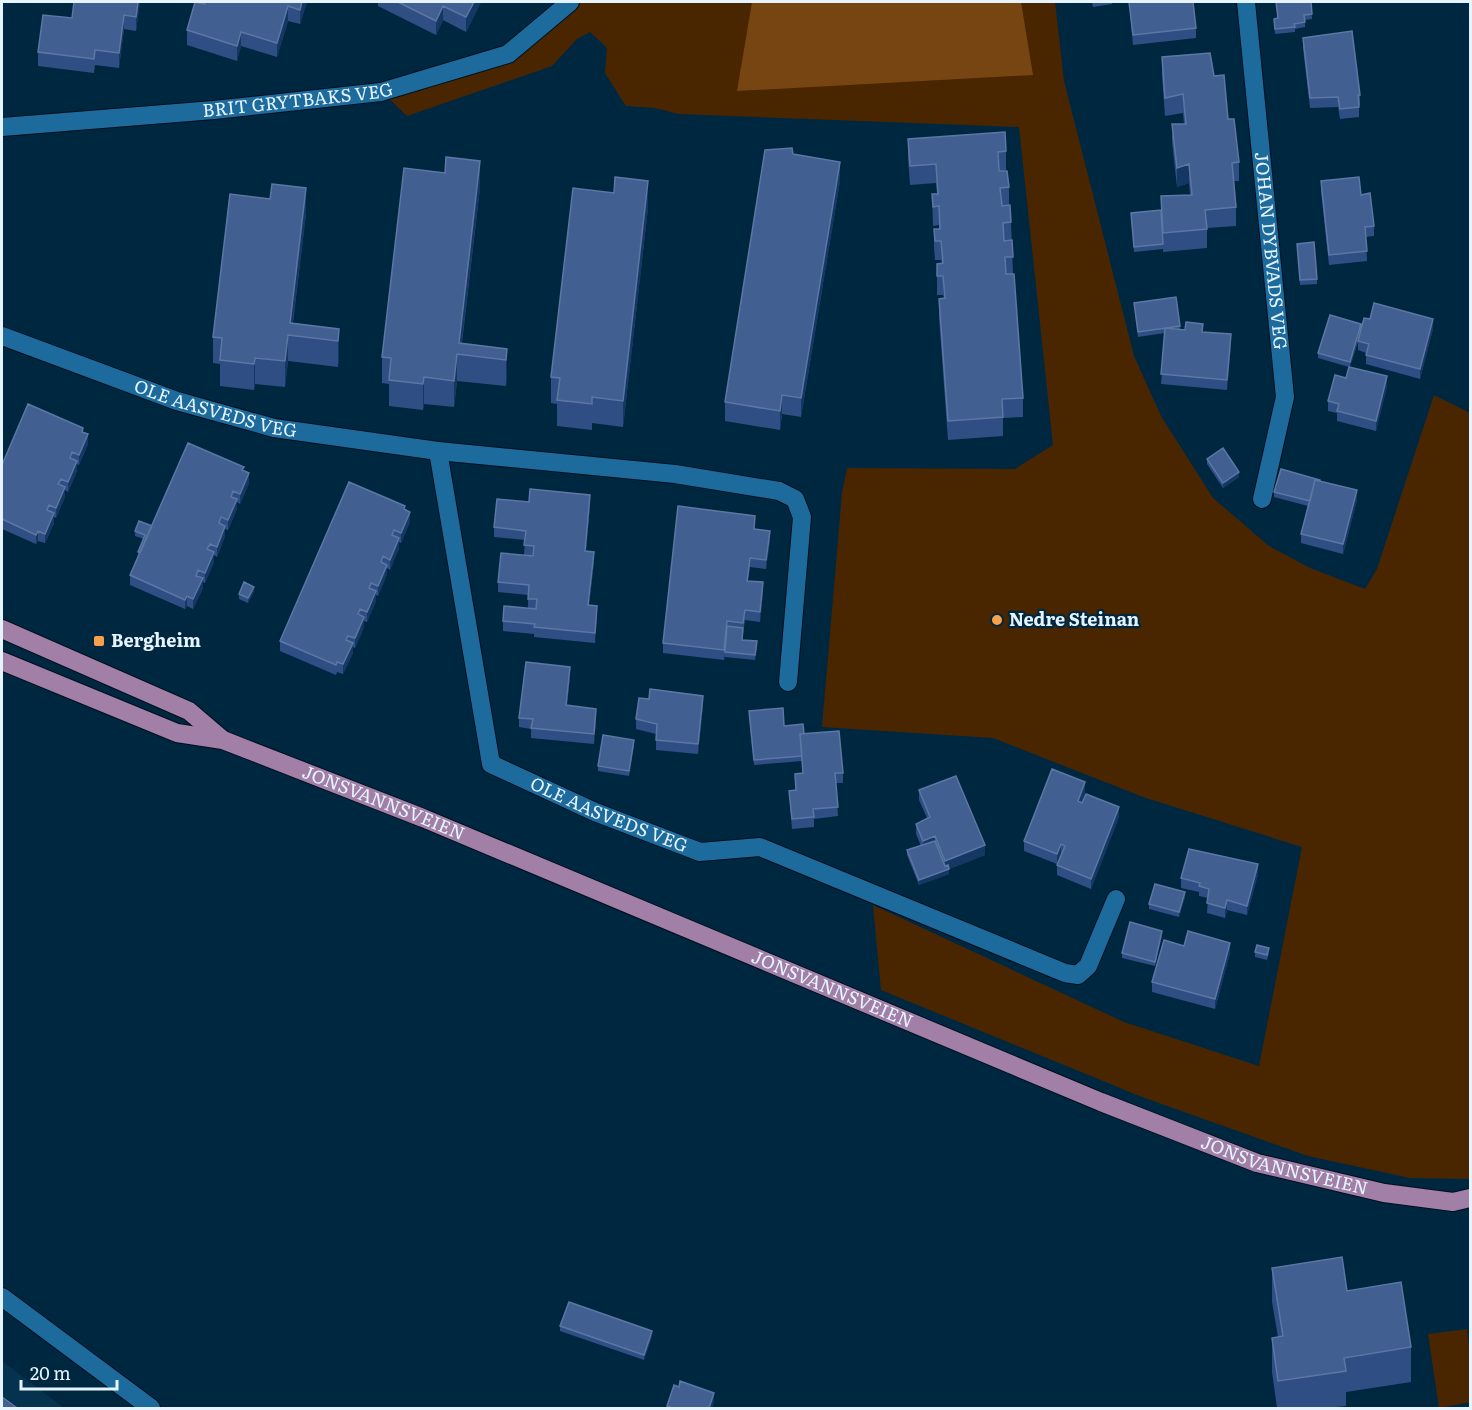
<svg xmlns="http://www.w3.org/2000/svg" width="1472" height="1410" font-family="Literata,serif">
<rect width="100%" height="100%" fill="#002740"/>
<path fill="#05324e" d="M2,1361L64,1408H2Z"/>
<path fill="#4a2600" d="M570,2H1055L1064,81L1134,356L1161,416L1213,498L1269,546L1310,568L1365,589L1377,569L1434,395L1470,413V1179L1410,1178L1308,1156L1142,1097L881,990L873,905L1124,1022L1259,1066L1302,847L1146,798L993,738L822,727L842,493L847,468L1015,469L1053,445L1019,127L679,114L655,108L626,106L605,73L607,48L590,32L577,39L552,66L407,116L382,92L508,54Z
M1467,1329L1470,1357V1402L1439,1408L1428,1334Z"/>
<path fill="#764512" d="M752,2H1021L1033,75L737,91Z"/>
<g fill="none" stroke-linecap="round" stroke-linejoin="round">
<defs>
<g id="minor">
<path id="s1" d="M1246,2L1285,397L1262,499"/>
<path id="s2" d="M2,127L214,110L381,92L508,54L570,2"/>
<path id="s3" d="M2,336L177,401L274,428L438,451L675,474L779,491L795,499L802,517L788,682"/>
<path id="s4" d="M438,451L491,764L595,812L700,852L760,847L1065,973L1078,975L1088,966L1116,899"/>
<path d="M2,1297L151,1408"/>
</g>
<g id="major">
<path d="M2,629L189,711L223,740"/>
<path id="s5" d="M2,661L177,733L223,740L423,818L1101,1102L1257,1163L1384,1193L1453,1202L1470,1198"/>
</g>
</defs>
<use href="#minor" stroke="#000f1e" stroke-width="20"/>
<use href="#major" stroke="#000f1e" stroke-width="20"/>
<use href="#minor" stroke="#1c6b9c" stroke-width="18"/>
<use href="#major" stroke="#a17fa7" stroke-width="18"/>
</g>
<path fill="#2f4e84" d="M140,2L136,31L124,29L119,68L95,65L94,73L38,66V52L72,18Z
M307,2L300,24L288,21L277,57L241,46L237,61L187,45V30Z
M378,2H481L466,32L443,20L436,35L378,6Z
M1092,2H1112V4L1093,7Z
M1129,2H1193L1196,28V38L1133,45Z
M1276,2H1311L1312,19L1305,20V27L1295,29V32L1275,34L1274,19L1278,18Z
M1303,38L1360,95V105H1359V117L1340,119L1338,107L1310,108L1303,48Z
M1162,57L1214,76L1228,119L1239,162V181H1234L1236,207V226L1207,228V248L1163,252V248V249L1134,252L1131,218L1161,210V196L1190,195L1189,183L1177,187L1172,142V124H1184L1183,113L1165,116L1162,76Z
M908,139L1006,151V170L999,171L1009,187V205L1011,222L1013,274L1023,398V417L1003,418V436L948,440L939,318V299L944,298L943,295H937V264L942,263L941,260H935L934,248V229H939V225L933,226L932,194H937L936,183L910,185L908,158Z
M840,181L801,417L782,414L780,430L725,421V402Z
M1321,181L1361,195L1374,226V236L1366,237L1367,261L1329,265L1321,191Z
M480,188L462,343L507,349V375L506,386L457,381L454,407L424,404L423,410L389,406V384L382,383V357Z
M648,208L623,427L592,423V430L557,426V404L551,403V377Z
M306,214L293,323L339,329V355L338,367L288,361L285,387L255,384L254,390L220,386V364L213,363V337Z
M1297,244L1317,279V284L1300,285Z
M1134,303L1180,326V330L1203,332L1231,344L1227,390L1161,384L1165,333L1138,337Z
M1370,319L1433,329L1420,379L1366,364V353L1358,350V342L1350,367L1387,386L1376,431L1337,421V413L1328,411V401L1346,378L1349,367L1318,358V353Z
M83,432L88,444L79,465L77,464V471L68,492L65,490V497L56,518L54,517V523L45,543L38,541L36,544L2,529V465Z
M1207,459L1239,477L1223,488L1207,464Z
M244,471L249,483L240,504L237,502V509L228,530L225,529V536L217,557L214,555V562L205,583L203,582V588L193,609L187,606L185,609L130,585V575L138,557V552L144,539L135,536V531L152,526Z
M1320,481L1357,500L1343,554L1301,543V534L1308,506L1274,497V492Z
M529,502L590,505L586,551L594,562L589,605L597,615L595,643L534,637V634L503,631V621L528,609V595L498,592V582L524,555L525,540L494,537V527Z
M405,509L410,522L401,543L399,542V548L390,570L387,568V574L378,596L376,595V601L367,622L364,621V627L355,648L353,647V653L343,674L337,672L336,675L280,651V641Z
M755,529L770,540L766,569L750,567L748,581L763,592L760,622L745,620L742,640L757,646L755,660L725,657V654L724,660L663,653V643Z
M254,591L248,603L239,599V594Z
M570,677L567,705L596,719L594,744L531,738V729L519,727V718Z
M703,706L698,754L656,750V734L636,729V719Z
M749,716L784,726L804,734L843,773V783H836L838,816L814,819V827L792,829L789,791L795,790V774L803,773L802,761L754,765Z
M634,745L629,776L598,771V766Z
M919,790L985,855L949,869V874L919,885L907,855V850L921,846L916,834V824L927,818L919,800Z
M1085,792L1081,803L1119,817L1091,889L1057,875V865L1062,855L1061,854L1057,864L1024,851V841Z
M1258,874L1247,915L1227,910L1225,918L1207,913L1208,898L1199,896V892L1181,888V878Z
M1185,897L1179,917L1149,909V904Z
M1162,936L1155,966L1122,958V953Z
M1255,952L1269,953L1267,960L1255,957Z
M1230,953L1215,1009L1152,992V982Z
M1272,1268L1347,1291L1411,1347V1382L1346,1392V1406L1326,1408H1277L1272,1372V1338L1278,1337L1272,1302Z
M560,1326L652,1336L644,1360L560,1331Z"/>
<path fill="#143763" d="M138,2H140L136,31V17Z
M302,2H307L300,24V10Z
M474,2H481L466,32V17Z
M288,6V21L277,57V43Z
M443,6V20L436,35V21Z
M124,15V29L119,68V53Z
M241,32V46L237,61V46Z
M480,161V188L460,355L459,343Z
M840,162V181L801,417V398Z
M1189,164V183L1177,187V168Z
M648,181V208L623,427V401Z
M306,188V214L291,335L290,323Z
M1433,319V329L1420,379V369Z
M1361,324V329L1350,367V362Z
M339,329V355L338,367V341Z
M1231,334V344L1227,390V380Z
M288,335V361L285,387V361Z
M507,349V375L506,386V360Z
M457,354V381L454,407V381Z
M255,358V384L254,390V364Z
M1387,376V386L1376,431V421Z
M424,377V404L423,410V384Z
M782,395V414L780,430V411Z
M88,434V444L79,465V455Z
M77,461V471L68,492V482Z
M1239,472V477L1223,488V483Z
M249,473V483L240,504V494Z
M65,487V497L56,518V508Z
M1357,490V500L1343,554V544Z
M590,495V505L585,561V551Z
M237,499V509L228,530V520Z
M410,512V522L401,543V533Z
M54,513V523L45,543V534Z
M225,526V536L217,557V547Z
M38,531V541L36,544V535Z
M770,531V540L766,569V560Z
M399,538V548L390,570V560Z
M214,552V562L205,583V573Z
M594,552V562L588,615V605Z
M387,565V574L378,596V586Z
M203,578V588L193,609V599Z
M763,582V592L760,622V612Z
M254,587V591L248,603V598Z
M376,591V601L367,622V612Z
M187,596V606L185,609V600Z
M597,606V615L595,643V633Z
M364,617V627L355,648V638Z
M353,643V653L343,674V664Z
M570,667V677L566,715V705Z
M703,696V706L698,754V744Z
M596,709V719L594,744V734Z
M1085,782V792L1078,811V801Z
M1119,807V817L1091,889V879Z
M935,836V846L923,851V841Z
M1061,844V854L1057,864V854Z
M985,845V855L949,869V874L919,885V880L945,870V861Z
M1258,864V874L1247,915V906Z
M1185,892V897L1179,917V912Z
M1227,900V910L1225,918V908Z
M1162,931V936L1155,966V962Z
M1230,943V953L1215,1009V999Z
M652,1331V1336L644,1360V1355Z
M714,1393V1403L712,1408H709Z"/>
<path fill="#425f91" stroke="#5c77a3" stroke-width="1.5" d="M74,2H138L136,17L124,15L119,53L95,50L94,59L38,52L43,15L72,18Z
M195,2L205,4L206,2H302L300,10L288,6L277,43L241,32L237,46L187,30Z
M398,2H474L466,17L443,6L436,21Z
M1129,2H1193L1196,28L1133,35Z
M1276,2H1311L1312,14L1304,15L1305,22L1294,24L1295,27L1275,29L1274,19L1278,18Z
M1352,31L1360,95H1358L1359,107L1340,109L1338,97L1310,98L1303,38Z
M1210,53L1214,76L1224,75L1228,119H1234L1239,162L1232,163L1236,207L1205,210L1207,229L1163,233L1161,196L1192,195L1189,164L1177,168L1172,124H1186L1183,94L1165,98L1162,57Z
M1005,132L1006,151L998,152L999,171H1007L1009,187L1000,188L1002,206L1010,205L1011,222L1003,223L1004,241L1012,240L1013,257H1005L1006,274H1014L1023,398L1002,399L1003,417L948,421L939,299L945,298L943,276H937V264L943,263L941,241H935L934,229H940L939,206L933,207L932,194H938L936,164L910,166L908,139Z
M792,148L793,154L840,162L801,398L782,395L780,411L725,402L765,150Z
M446,157L480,161L459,343L507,349L506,360L457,354L454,381L424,377L423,384L389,380L391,358L382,357L404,168L445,173Z
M615,177L648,181L623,401L592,397V404L557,400L560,378L551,377L573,188L614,193Z
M1359,177L1361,195L1370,193L1374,226L1365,227L1367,251L1329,255L1321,181Z
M272,184L306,188L290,323L339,329L338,341L288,335L285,361L255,358L254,364L220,360L222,338L213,337L230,194L270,199Z
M1161,210L1163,244L1134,247L1131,213Z
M1314,242L1317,279L1300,280L1297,244Z
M1176,297L1180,326L1138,332L1134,303Z
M1374,303L1433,319L1420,369L1366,355L1369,344L1358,341L1364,318L1370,319Z
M1330,315L1361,324L1350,362L1318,353Z
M1186,322L1203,324L1202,332L1231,334L1227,380L1161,374L1165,328L1185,330Z
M1349,367L1387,376L1376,421L1337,411L1339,404L1328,401L1335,375L1346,378Z
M28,404L83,428L82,432L88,434L79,455L72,452L70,458L77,461L68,482L61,479L58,484L65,487L56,508L49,505L47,510L54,513L45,534L38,531L36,535L2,519V465Z
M188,443L244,467L242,470L249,473L240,494L233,491L231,497L237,499L228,520L221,517L219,523L225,526L217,547L210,544L207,549L214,552L205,573L198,570L196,576L203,578L193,599L187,596L185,600L130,575Z
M1223,448L1239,472L1223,483L1207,459Z
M1281,469L1320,480V481L1315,480L1310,501L1274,492Z
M1315,480L1357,490L1343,544L1301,534Z
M349,482L405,506L404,509L410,512L401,533L394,530L392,535L399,538L390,560L383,556L381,562L387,565L378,586L371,583L369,588L376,591L367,612L360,609L358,614L364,617L355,638L348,636L346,640L353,643L343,664L337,662L336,665L280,641Z
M530,489L590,495L585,551L594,552L588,605L597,606L595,633L534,627L535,624L503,621L504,606L536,609L537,599H528L529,585L498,582L501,553L533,556L534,546L524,545L526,531L494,527L497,499L529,502Z
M678,506L755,516L754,529L770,531L766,560L750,558L747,581L763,582L760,612L745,610L743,623L727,621L724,650L663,643Z
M139,521L152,526L140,553L138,552L145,535L135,531Z
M244,582L254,587L248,598L239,594Z
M727,626L743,628L742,640L757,641L755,655L725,652Z
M526,662L570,667L566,705L596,709L594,734L531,728L533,719L519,718Z
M650,689L703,696L698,744L656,740L657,724L636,719L639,698L649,699Z
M783,708L784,726L803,724L804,734H800L802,756L754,760L749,711Z
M839,731L843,773H835L838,807L813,809L814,817L792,819L789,791L796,790L795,774L803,773L800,734Z
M603,735L634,740L629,771L598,766Z
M1052,769L1085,782L1078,801L1082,803L1086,794L1119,807L1091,879L1057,865L1065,846L1061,844L1057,854L1024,841Z
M956,776L985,845L945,861L935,836L923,841L916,824L930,817L919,790Z
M935,841L945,866L948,865L949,869L919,880L907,850Z
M1189,849L1258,864L1247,906L1227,900L1225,908L1207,903L1209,889L1199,886L1200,883L1181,878Z
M1155,884L1185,892L1179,912L1149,904Z
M1130,922L1162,931L1155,962L1122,953Z
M1188,931L1230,943L1215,999L1152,982L1164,940L1184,946Z
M1257,945L1269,948L1267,955L1255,952Z
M1342,1257L1347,1291L1401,1282L1411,1347L1344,1358L1346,1371L1278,1381L1272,1338L1283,1336L1272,1268Z
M569,1302L652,1331L644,1355L560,1326Z
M680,1381L714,1393L709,1408H671H672L667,1406L674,1385L679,1387Z
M2,1397L17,1408H2Z"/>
<g fill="#f9a04c" stroke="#002740" stroke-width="2">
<circle cx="997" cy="620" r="6"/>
<rect x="93" y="635" width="12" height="12" rx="3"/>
</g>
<g text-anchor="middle" stroke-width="4.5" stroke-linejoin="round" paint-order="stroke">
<g font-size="18" fill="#e6f4ff" stroke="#002740">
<text dy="6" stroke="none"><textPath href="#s2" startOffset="297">BRIT GRYTBAKS VEG</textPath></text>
<text dy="6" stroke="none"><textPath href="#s1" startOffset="250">JOHAN DYBVADS VEG</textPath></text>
<text dy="6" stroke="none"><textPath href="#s3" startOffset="226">OLE AASVEDS VEG</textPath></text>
<text dy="6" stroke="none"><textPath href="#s5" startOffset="408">JONSVANNSVEIEN</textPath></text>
<text dy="6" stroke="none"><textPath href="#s4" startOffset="446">OLE AASVEDS VEG</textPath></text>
<text dy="6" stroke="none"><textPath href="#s5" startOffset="894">JONSVANNSVEIEN</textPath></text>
<text dy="6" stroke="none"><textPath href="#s5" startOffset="1380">JONSVANNSVEIEN</textPath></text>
</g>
<g font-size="18" font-weight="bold" fill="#e6f4ff" stroke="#002740" text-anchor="start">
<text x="1009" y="626">Nedre Steinan</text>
<text x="111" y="647">Bergheim</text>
</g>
</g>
<rect width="1472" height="1410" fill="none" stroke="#e6f4ff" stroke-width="6"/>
<path d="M21 1380v9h96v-9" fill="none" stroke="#e6f4ff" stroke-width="3"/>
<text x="30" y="1380" font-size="18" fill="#e6f4ff" stroke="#002740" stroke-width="4.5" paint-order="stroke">20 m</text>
</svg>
